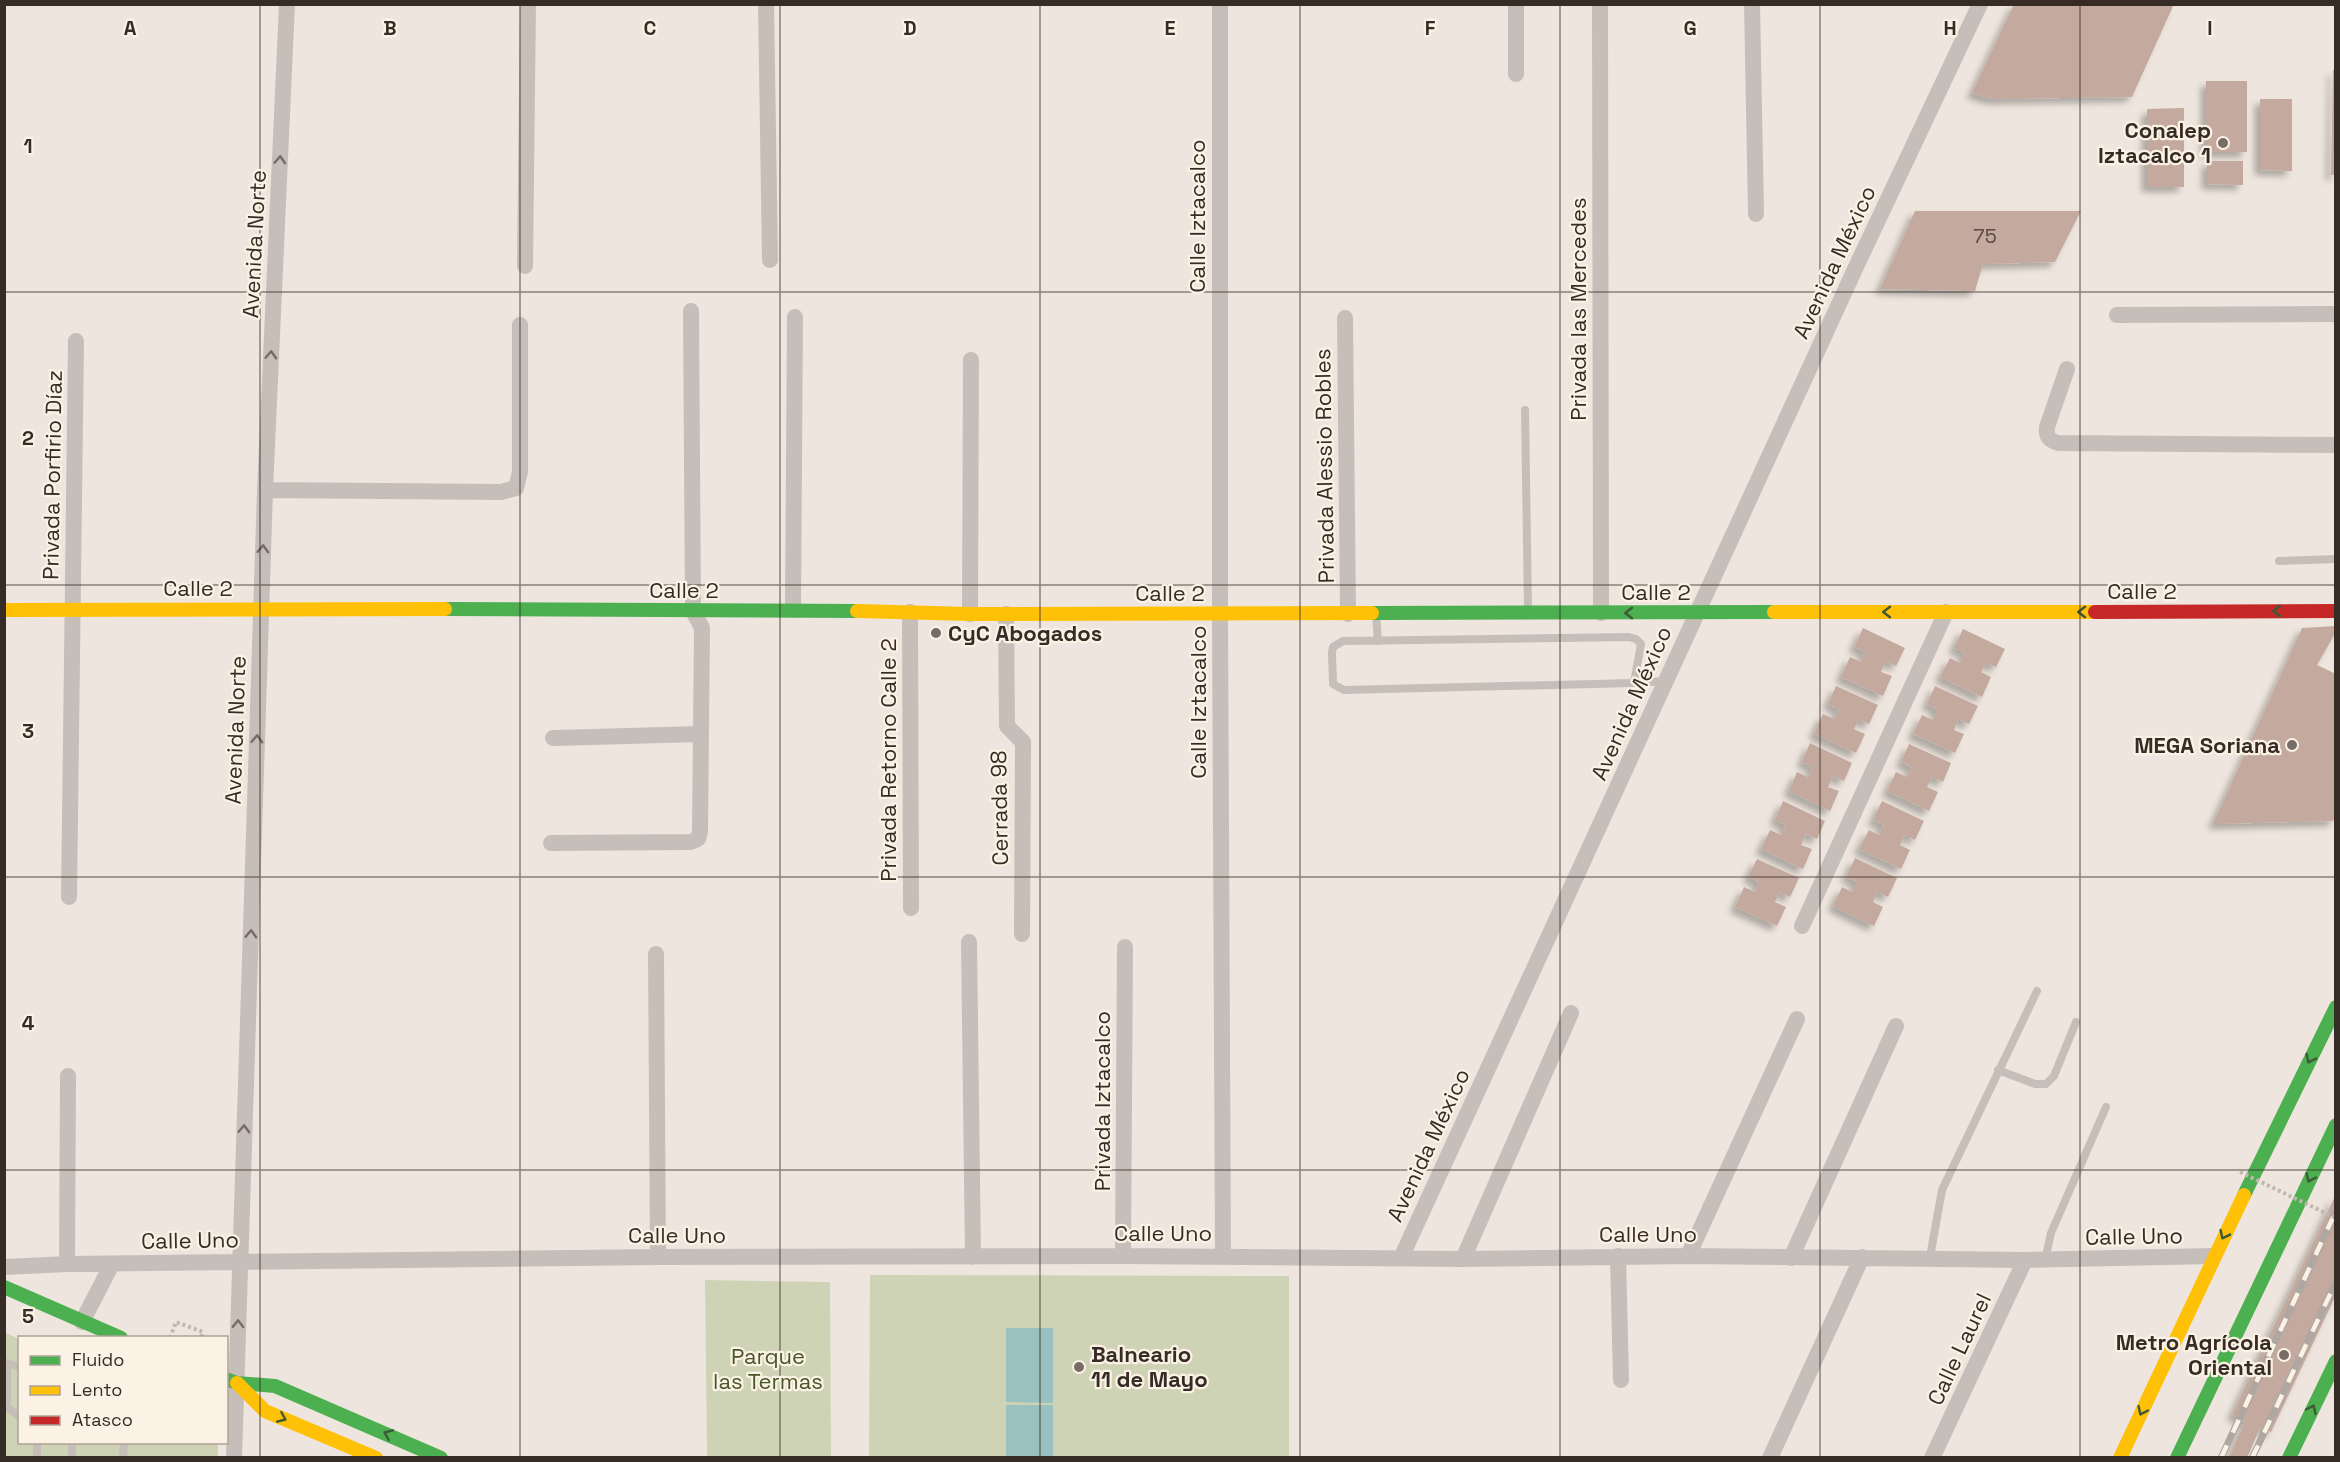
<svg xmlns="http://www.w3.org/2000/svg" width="2340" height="1462" font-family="'Space Grotesk',sans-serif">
<defs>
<filter id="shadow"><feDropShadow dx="-5.5" dy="5.5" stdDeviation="3" flood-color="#0004"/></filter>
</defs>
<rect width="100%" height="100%" fill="#eee6de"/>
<path fill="#cfd3b6" d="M870,1275L1289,1276V1457L869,1458Z
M705,1280L830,1282L831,1457L707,1456Z
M4,1332L19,1339L20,1442L218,1443V1457H5Z"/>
<path fill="#99c1c0" d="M1006,1328H1053V1403L1006,1402Z
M1006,1405H1053V1457H1006Z"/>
<path fill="#c3a99e" filter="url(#shadow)" d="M2014,4H2174L2132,97L1992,99L1972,93Z
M2333,70H2336V175H2331Z
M2206,81H2247V152H2206Z
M2260,99H2292V171L2260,170Z
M2184,108V187H2147V109Z
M2207,161H2243V185L2207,184Z
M1915,211H2081L2055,262L1983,264L1975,291L1880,289Z
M2336,626V632L2317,665L2336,674V817L2333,821L2213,824L2302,628Z
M1863,628L1905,648L1896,666L1886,661L1881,672L1892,676L1883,696L1841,677L1850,657L1861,662L1865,652L1854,647Z
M1963,629L2005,649L1996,667L1986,663L1981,672L1991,677L1982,697L1940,677L1950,658L1960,663L1965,653L1954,648Z
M1836,686L1878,705L1869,724L1859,719L1854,729L1865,734L1856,753L1814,734L1823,714L1834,719L1839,709L1828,704Z
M1935,686L1978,706L1969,724L1958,719L1954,730L1964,734L1955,753L1913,734L1922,715L1933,720L1938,710L1927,704Z
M1810,743L1852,763L1844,781L1833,776L1828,787L1839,791L1830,811L1789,791L1797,772L1808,777L1813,767L1802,762Z
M1909,744L1951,763L1943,782L1932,777L1927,787L1938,792L1929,811L1887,791L1896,772L1907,777L1912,767L1901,762Z
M1783,801L1825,821L1817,839L1806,834L1801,845L1812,849L1803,869L1761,849L1770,830L1781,835L1786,825L1775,820Z
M1882,801L1924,821L1915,840L1905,835L1900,845L1910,850L1901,869L1859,849L1869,830L1879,835L1884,825L1873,820Z
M1855,858L1897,878L1888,897L1877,892L1873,902L1883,907L1874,926L1833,906L1842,887L1852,892L1857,882L1846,877Z
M1757,859L1799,878L1790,897L1779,892L1775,902L1786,907L1777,926L1735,907L1744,887L1755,892L1759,882L1748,877Z
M2336,1194V1295L2271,1432L2260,1428L2247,1458H2229L2245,1421L2232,1415Z"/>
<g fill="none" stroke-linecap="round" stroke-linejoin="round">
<path stroke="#bfb7b0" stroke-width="4" stroke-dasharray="3 3" stroke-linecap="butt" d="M170,1338L176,1322L203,1332L201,1338"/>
<path stroke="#c6beb8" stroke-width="8" d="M1525,410L1528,610
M2279,561L2336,559
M1376,615L1378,641
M1634,683L1641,644L1636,639L1629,637L1343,641L1333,647L1332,653L1333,684L1344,690L1634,683L1667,681
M1998,1070L2035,1084H2046L2054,1076L2076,1022
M1930,1257L1942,1190L2037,991
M2045,1260L2051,1233L2106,1107
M20,1367L7,1363V1407L20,1417
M37,1442V1458
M72,1442V1458
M123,1458L124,1442"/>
<path stroke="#c6beb8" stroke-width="16" d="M766,4L770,260
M1220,4V614L1223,1256
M1600,4L1601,613
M1752,4L1756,214
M1516,74V4
M525,266L528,4
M2117,315L2336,314
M1345,318L1348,614
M2067,369L2047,427C2046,437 2049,440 2058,443L2336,445
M265,490L501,492L516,488L520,472V325
M793,610L795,317
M910,612L911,908
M970,614L971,360
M1006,614L1007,726L1023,742L1022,934
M553,738L701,734
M551,843L691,842L698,839L700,832L702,628L693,611L691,311
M69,897L76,341
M1802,926L1946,612
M969,942L973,1257
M656,954L658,1257
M1123,1256L1125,947
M1618,1256L1621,1380
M1688,1256L1797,1019
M1401,1258L1855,269L1980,4
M1791,1258L1896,1026
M1463,1259L1571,1013
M67,1264L68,1076
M4,1267L67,1264L658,1257L1123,1256L1463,1259L1688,1256L2025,1260L2214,1256
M82,1322L112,1264
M234,1458L265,490L287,4
M1770,1458L1862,1257
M1932,1458L2025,1260"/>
<path stroke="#4caf50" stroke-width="14" d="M445,609L857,611
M1372,613L1774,612
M2244,1195L2336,1007
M4,1287L121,1338
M226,1379L237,1383L275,1386L441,1458
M2177,1458L2336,1125
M2289,1458L2336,1361"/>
<path stroke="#ffc107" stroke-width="14" d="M4,610L445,609
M857,611L970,614L1372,613
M1774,612H2095
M237,1383L265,1411L376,1458
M2120,1458L2244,1195"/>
<path stroke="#c62828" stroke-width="14" d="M2095,612L2336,611"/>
<defs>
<path id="rail" d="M2221,1458L2336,1211
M2252,1458L2336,1282"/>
</defs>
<use href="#rail" stroke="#aea7a2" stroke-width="7"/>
<use href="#rail" stroke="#fbf1e4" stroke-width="4.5" stroke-dasharray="14" stroke-linecap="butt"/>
<path stroke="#bfb7b0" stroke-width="4" stroke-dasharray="3 3" stroke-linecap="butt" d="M2240,1172L2336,1218"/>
</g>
<defs><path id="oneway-chevron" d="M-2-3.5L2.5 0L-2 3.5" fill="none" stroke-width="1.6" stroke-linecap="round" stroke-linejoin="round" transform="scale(1.5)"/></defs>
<g stroke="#776d68">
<use href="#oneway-chevron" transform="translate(280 160) rotate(-87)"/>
<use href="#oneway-chevron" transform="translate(271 355) rotate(-87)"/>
<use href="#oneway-chevron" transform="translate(263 549) rotate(-88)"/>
<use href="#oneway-chevron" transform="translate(257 739) rotate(-88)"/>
<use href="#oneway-chevron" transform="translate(251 934) rotate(-88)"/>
<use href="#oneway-chevron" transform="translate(244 1129) rotate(-88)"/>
<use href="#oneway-chevron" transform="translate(238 1324) rotate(-89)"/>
</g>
<g stroke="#3e5935">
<use href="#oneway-chevron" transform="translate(2277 611) rotate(180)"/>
<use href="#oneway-chevron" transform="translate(1887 612) rotate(180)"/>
<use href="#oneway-chevron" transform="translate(2082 612) rotate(180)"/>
<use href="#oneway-chevron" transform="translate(1629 613) rotate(180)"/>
<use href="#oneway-chevron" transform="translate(2310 1059) rotate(116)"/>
<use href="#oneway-chevron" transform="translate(2310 1178) rotate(115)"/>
<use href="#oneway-chevron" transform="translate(2224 1235) rotate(116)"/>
<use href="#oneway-chevron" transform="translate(2312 1409) rotate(-65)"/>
<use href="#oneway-chevron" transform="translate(2142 1411) rotate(115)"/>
<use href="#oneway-chevron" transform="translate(282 1418) rotate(23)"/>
<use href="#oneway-chevron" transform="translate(388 1434) rotate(-157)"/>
</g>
<path fill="none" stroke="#372b26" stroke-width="1.5" stroke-opacity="0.55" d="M260,4V1458M520,4V1458M780,4V1458M1040,4V1458M1300,4V1458M1560,4V1458M1820,4V1458M2080,4V1458M4,292H2336M4,585H2336M4,877H2336M4,1170H2336"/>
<g fill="#776c66" stroke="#fbf1e4" stroke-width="2">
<circle cx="2223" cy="143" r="6"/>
<circle cx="936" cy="633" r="6"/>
<circle cx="2292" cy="745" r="6"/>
<circle cx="2284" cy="1355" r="6"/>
<circle cx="1079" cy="1367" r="6"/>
</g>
<g text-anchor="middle" stroke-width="4.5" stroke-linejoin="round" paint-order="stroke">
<g font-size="20" fill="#5a4a44">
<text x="1985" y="243">75</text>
</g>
<g font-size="22" font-weight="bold" fill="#372b26" stroke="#fbf1e4" text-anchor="end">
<text x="2211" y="138">Conalep<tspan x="2211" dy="25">Iztacalco 1</tspan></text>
<text x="948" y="641" text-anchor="start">CyC Abogados</text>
<text x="2280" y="753">MEGA Soriana</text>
<text x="2272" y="1350">Metro Agrícola<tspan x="2272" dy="25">Oriental</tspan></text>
<text x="1091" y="1362" text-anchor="start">Balneario<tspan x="1091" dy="25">11 de Mayo</tspan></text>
</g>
<g font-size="22" fill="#372b26" stroke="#fbf1e4">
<text transform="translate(1197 216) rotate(-90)" y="8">Calle Iztacalco</text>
<text transform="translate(254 244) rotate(-87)" y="8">Avenida Norte</text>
<text transform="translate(1834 262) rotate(-65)" y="8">Avenida México</text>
<text transform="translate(1578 309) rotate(-90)" y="8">Privada las Mercedes</text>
<text transform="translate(1324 466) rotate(-91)" y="8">Privada Alessio Robles</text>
<text transform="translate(52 475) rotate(-89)" y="8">Privada Porfirio Díaz</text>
<text x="198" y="596">Calle 2</text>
<text x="684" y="598">Calle 2</text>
<text x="2142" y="599">Calle 2</text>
<text x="1656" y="600">Calle 2</text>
<text x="1170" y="601">Calle 2</text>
<text transform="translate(1198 702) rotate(-90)" y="8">Calle Iztacalco</text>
<text transform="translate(1631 703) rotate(-66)" y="8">Avenida México</text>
<text transform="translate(235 730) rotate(-88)" y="8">Avenida Norte</text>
<text transform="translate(888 760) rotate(-90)" y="8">Privada Retorno Calle 2</text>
<text transform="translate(999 808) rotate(-91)" y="8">Cerrada 98</text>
<text transform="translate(1102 1101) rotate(-90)" y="8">Privada Iztacalco</text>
<text transform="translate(1428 1145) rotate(-65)" y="8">Avenida México</text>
<text x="1163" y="1241">Calle Uno</text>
<text x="1648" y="1242">Calle Uno</text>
<text x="677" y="1243">Calle Uno</text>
<text transform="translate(2134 1236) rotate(-1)" y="8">Calle Uno</text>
<text transform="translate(190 1240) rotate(-1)" y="8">Calle Uno</text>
<text transform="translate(1959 1349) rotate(-65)" y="8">Calle Laurel</text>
</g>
<g font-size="22" fill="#465727" stroke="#fbf1e4">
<text x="768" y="1364">Parque<tspan x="768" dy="25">las Termas</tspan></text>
</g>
</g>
<g font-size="20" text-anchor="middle" font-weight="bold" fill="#372b26" stroke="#fbf1e4" stroke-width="4.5" stroke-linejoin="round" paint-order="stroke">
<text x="130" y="35">A</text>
<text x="390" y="35">B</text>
<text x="650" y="35">C</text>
<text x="910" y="35">D</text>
<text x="1170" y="35">E</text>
<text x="1430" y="35">F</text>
<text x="1690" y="35">G</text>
<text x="1950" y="35">H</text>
<text x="2210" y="35">I</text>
<text x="28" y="153">1</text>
<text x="28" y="445">2</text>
<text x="28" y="738">3</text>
<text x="28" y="1030">4</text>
<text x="28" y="1323">5</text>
</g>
<rect width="2340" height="1462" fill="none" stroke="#372b26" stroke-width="12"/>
<rect x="18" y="1336" width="210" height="108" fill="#fbf1e4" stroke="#ada298" stroke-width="1.5"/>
<rect x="30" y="1356" width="30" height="9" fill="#4caf50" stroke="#ada298" stroke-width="1.5"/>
<text x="72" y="1366" font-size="18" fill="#372b26">Fluido</text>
<rect x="30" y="1386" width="30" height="9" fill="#ffc107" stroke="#ada298" stroke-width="1.5"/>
<text x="72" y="1396" font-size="18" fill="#372b26">Lento</text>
<rect x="30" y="1416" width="30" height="9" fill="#c62828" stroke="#ada298" stroke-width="1.5"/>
<text x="72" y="1426" font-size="18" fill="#372b26">Atasco</text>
</svg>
